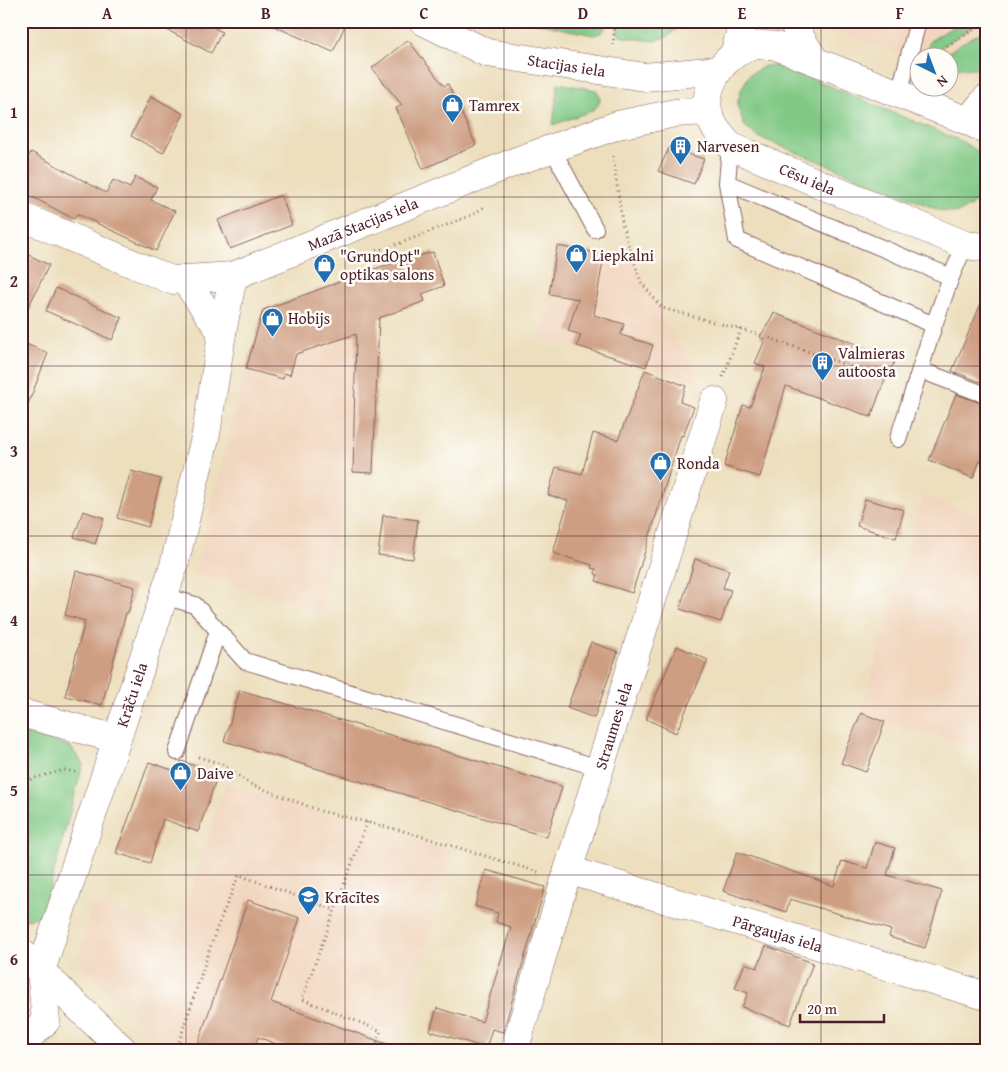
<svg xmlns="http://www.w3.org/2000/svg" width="1007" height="1072" font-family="'Gentium Book Plus',serif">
<rect width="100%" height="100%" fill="#fdfcf7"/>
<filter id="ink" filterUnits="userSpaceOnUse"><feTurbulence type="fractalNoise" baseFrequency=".02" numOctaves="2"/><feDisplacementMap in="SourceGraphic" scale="10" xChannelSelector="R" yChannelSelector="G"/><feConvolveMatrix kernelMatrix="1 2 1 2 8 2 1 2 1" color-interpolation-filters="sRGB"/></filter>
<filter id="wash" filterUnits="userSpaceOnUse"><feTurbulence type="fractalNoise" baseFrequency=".0096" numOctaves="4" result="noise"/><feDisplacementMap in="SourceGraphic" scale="20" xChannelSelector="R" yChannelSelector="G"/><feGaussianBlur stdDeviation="1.12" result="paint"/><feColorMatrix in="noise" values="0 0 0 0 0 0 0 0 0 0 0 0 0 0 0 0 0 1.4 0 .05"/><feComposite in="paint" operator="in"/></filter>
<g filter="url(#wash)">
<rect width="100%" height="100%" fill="#eddfbd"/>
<path fill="#f1d5bd" d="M828,21H986V84L950,71V58H920L919,61L834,31Z
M627,250L700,382L646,367L577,346L539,339L549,294L596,302L604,254Z
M353,322L356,346L353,454L319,612L194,573L246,369L283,379L284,373L290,375L294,360L289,358Z
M923,496L986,518V749L885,722L861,713Z
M225,784L453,852L397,1051H168L78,961L92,904L179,928Z"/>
<path fill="#81c985" stroke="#667458" d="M526,21H607C606,30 602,34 593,35Z
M618,21H686L667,37L654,41L624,37L619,35L617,30Z
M962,21H981L949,42L928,56L927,51L930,41Z
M986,30V68L973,69L950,67V58L942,57L960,44Z
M765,66H782L961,141L976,150L984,166L985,182L980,197L971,206L957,213L939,210L756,136L744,125L737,105L741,90L749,75Z
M558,83L596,90C608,106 590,112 577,116C569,119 561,122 553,125Z
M21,733L70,746L83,764L42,916L21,920Z"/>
<g id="blocks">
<path fill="#ce9e82" d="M150,21H202L222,32L211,53Z
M262,21H347L333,52Z
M408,40L444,86L448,84L476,145L423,169L396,108L402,105L372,68Z
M151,96L184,114L163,153L131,136Z
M669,148L704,159L694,184L658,171Z
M31,152L106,193L113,180L130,188L135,177L157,187L151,200L175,211L156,251L77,214L74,219L21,191V169Z
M281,195L292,225L230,249L218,220Z
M557,246L604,254L594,315L624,324L621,335L653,345L646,367L577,346L581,335L568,331L578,299L549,294Z
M21,251L49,265L21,322Z
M433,252L444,286L422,294L425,301L379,318L373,473L353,472L356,334L296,354L290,375L284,373L283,379L246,369L263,310L380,267Z
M56,288L122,318L112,340L46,311Z
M986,292V384L952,371Z
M774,313L896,359L882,387L871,417L786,386L760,477L724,466L743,405L750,407L765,367L755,363L765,340L760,337Z
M21,342L48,353L23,417H21Z
M645,370L686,386L680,402L694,407L683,436L681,435L632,593L596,581L598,575L595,574L596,569L591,568L592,565L553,553L568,501L548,495L556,467L582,474L593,433L618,440Z
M956,394L986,405V447L973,478L929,460Z
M131,471L161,479L148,527L117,518Z
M865,499L904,510L896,538L857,526Z
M83,511L104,518L95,544L74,537Z
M383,515L418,520L413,559L378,555Z
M695,559L729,570L723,588L731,590L721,622L680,609Z
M76,571L135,587L128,613H126L102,705L65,696L85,621L65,615Z
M591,642L618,652L594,718L567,708Z
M677,646L708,660L676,733L646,719Z
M240,690L561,786L562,787L547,837L224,741Z
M861,713L885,722L866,772L841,763Z
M181,761L218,774L198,832L163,819L150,863L116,853L149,762L178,772Z
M875,842L895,848L887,875L942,891L925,948L889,937L891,930L790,899L786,912L723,891L737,852L834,886L842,861L867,868Z
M486,870L545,887L503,1032L492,1029L486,1048L430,1031L437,1008L482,1022L511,927L496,922L498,913L475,906Z
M248,900L300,918L271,1002L398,1048V1051H295L258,1037L254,1051H212L197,1046Z
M766,946L813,963L790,1025L742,1007L748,993L735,988L745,963L757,968Z"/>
</g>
</g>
<g filter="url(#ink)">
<use href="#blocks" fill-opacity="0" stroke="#83625e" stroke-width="1"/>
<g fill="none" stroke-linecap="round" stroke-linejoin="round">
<defs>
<path id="lane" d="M899,94L917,25
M730,146L727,183L737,240L934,325
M552,148L595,229
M727,183L951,277
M920,370L986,395
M898,439L934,325L951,277L965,245
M164,596L195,605L245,661L599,768
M177,752L218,631"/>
<g id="street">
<path d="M184,279L222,333"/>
<path d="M21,713L102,735L117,737"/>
<path id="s1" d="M568,870L986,996"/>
<path d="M21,952L124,1051"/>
<path id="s2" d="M21,1044L46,1021L41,971L174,565L206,434L222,333L233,276"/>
<path id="s3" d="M514,1051L565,880L714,401"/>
</g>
<g id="secondary">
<path id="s4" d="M423,21L487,53L645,77L719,70"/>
<path d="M793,21L799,35L815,61"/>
<path d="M734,54L744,21"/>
<path id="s5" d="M21,216L171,280L233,276L517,161L618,125L675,113L708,111"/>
</g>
<g id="primary">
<path d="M968,121L986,99"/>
<path id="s6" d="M986,130L968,121L776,46C769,45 759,44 753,46C726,53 704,82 708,110C710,124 721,136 730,146L965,245L983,247L986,245"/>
</g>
</defs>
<use href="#lane" stroke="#83625e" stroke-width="18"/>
<use href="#street" stroke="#83625e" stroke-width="29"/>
<use href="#secondary" stroke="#83625e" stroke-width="29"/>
<use href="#primary" stroke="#83625e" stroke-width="29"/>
<path stroke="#83625e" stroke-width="3" stroke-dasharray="1 4" stroke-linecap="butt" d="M492,21L510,26
M613,45L615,21
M938,58L947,46L986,22
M613,156L623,228L641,282L662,308L761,335L886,379L896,359
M376,250L388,248L472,215L484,207
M723,377L741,329
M198,757L222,764L250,784L321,811L407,832L538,872
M21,782L64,770L77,772
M367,822L302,999L381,1031L374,1051
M176,1051L216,930L239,875L335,910"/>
<use href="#lane" stroke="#fff" stroke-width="16"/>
<use href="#street" stroke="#fff" stroke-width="28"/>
<use href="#secondary" stroke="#fff" stroke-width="28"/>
<use href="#primary" stroke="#fff" stroke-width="28"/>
</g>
</g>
<path fill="none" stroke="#4a1f2b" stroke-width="1" stroke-opacity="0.55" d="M186,21V1051M345,21V1051M504,21V1051M662,21V1051M821,21V1051M21,197H986M21,366H986M21,536H986M21,706H986M21,875H986"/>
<defs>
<symbol id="shop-pin" viewBox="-11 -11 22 30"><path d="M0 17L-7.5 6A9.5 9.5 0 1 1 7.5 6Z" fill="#1f6fb2" stroke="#fdfcf7"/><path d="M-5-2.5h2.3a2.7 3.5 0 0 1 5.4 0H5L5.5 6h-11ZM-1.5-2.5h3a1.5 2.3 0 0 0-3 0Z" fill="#fff"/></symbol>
<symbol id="building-pin" viewBox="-11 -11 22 30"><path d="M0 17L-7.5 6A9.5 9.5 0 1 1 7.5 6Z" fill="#1f6fb2" stroke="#fdfcf7"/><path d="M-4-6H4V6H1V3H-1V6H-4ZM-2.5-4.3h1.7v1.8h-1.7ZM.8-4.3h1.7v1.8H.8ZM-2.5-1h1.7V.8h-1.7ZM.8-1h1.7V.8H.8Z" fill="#fff"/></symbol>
<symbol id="school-pin" viewBox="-11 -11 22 30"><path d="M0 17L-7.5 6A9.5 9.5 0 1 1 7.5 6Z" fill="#1f6fb2" stroke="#fdfcf7"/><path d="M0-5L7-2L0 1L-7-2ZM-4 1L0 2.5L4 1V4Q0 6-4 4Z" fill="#fff"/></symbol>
</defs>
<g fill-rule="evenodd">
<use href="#shop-pin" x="440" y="92" width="25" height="34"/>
<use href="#building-pin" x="668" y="134" width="25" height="34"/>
<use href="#shop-pin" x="564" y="242" width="25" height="34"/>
<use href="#shop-pin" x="312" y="252" width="25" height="34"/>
<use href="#shop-pin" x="260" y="306" width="25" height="34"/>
<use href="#building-pin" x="810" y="350" width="25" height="34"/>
<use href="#shop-pin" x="648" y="450" width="25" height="34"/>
<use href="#shop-pin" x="168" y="760" width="25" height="34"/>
<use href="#school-pin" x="296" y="884" width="25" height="34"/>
</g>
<g text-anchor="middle" stroke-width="5" stroke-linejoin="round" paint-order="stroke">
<g font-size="16" fill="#4a1f2b" stroke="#fdfcf7">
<text dy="6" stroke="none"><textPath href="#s4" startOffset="152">Stacijas iela</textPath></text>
<text dy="6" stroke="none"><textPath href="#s6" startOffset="461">Cēsu iela</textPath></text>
<text dy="6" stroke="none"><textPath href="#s5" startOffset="365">Mazā Stacijas iela</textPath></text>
<text dy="6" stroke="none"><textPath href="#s2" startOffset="375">Krāču iela</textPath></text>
<text dy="6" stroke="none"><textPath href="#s3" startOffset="340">Straumes iela</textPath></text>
<text dy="6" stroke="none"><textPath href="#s1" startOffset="219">Pārgaujas iela</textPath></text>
</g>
<g font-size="16" fill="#4a1f2b" stroke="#fdfcf7" text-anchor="start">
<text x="469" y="111">Tamrex</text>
<text x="697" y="152">Narvesen</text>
<text x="592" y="261">Liepkalni</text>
<text x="340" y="262">"GrundOpt"<tspan x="340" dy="18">optikas salons</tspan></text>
<text x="288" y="324">Hobijs</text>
<text x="838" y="359">Valmieras<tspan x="838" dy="18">autoosta</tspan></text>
<text x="677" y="469">Ronda</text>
<text x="197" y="779">Daive</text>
<text x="325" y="903">Krācītes</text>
</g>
</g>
<rect width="1007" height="1072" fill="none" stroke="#fdfcf7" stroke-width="55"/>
<g transform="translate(934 72) rotate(138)"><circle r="24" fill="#fdfcf7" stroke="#b5a4a5"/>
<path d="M0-4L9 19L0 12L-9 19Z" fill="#1f6fb2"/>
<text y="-8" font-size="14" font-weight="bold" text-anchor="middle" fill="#4a1f2b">N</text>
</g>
<path d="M800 1014v8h84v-8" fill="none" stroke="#4a1f2b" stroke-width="2.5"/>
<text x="807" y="1014" font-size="15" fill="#4a1f2b" stroke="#fdfcf7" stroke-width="4" paint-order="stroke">20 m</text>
<rect x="28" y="28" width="952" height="1016" fill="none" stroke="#4a1f2b" stroke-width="2"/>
<g font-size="16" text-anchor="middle" font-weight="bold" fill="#4a1f2b">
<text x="107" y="19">A</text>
<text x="266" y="19">B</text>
<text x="424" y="19">C</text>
<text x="583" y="19">D</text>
<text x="742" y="19">E</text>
<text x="900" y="19">F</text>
<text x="14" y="118">1</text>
<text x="14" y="287">2</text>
<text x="14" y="457">3</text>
<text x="14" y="626">4</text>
<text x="14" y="796">5</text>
<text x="14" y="965">6</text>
</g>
</svg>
